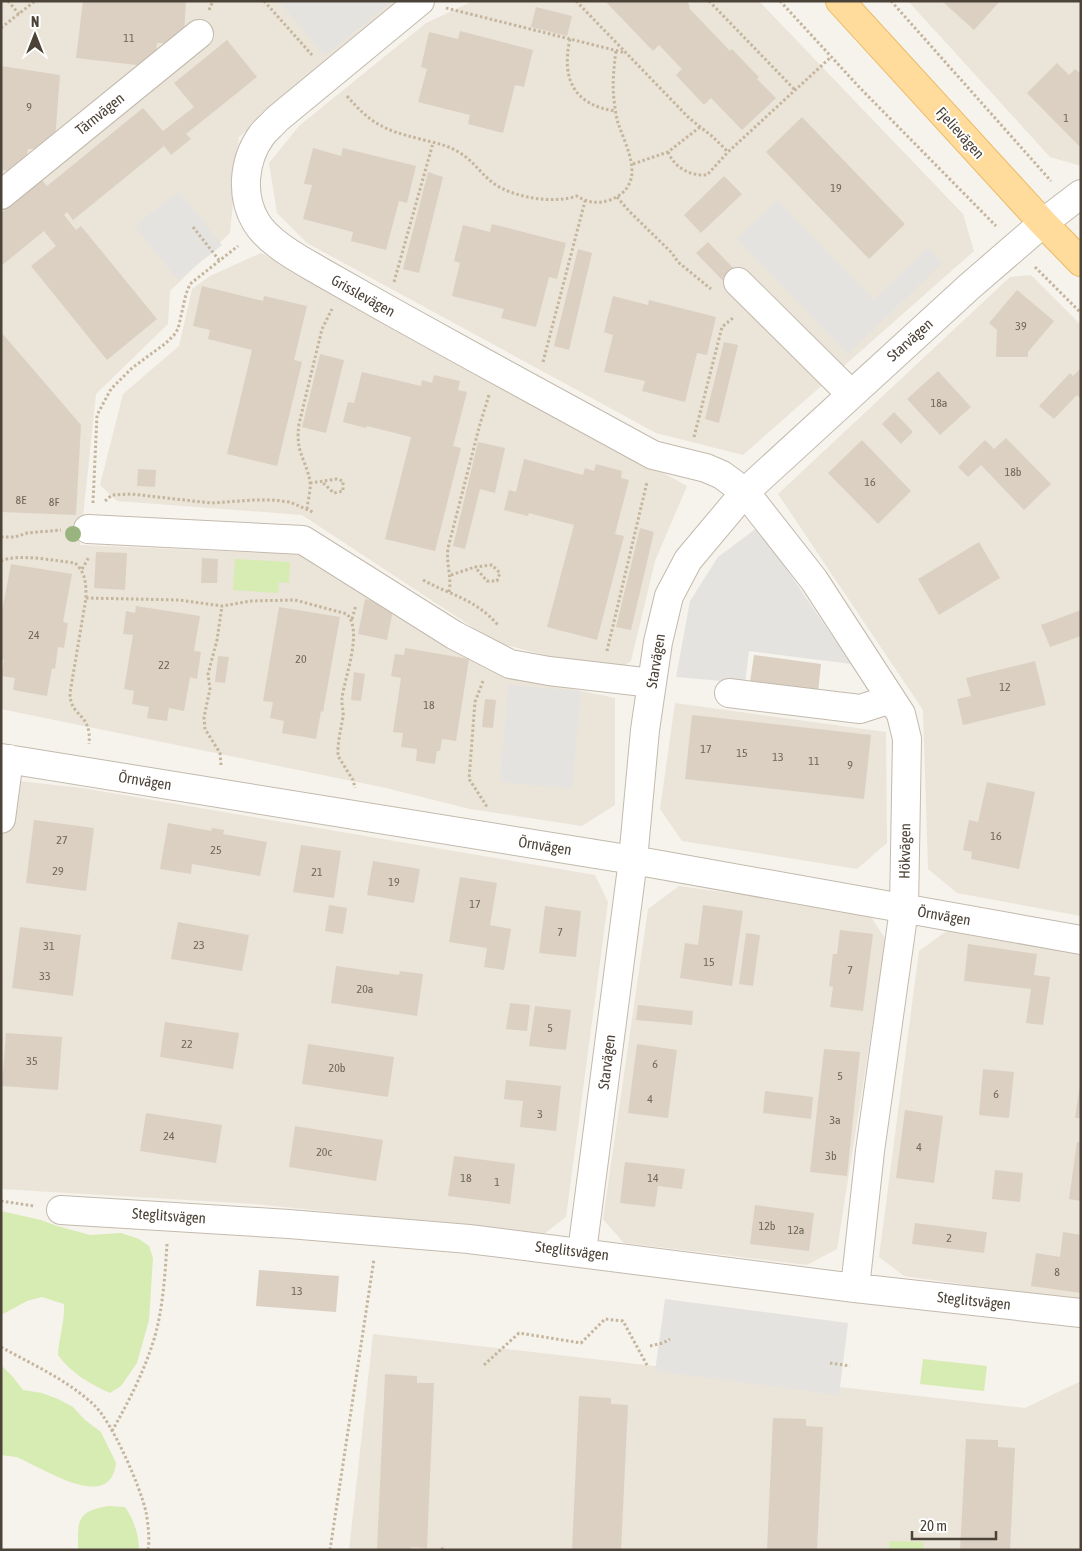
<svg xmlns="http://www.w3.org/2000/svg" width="1082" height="1551" font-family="'Asap Condensed',sans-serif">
<rect width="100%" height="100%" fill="#f6f2ec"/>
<path fill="#ebe4d9" d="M1,1H398L239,137L230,233L170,291L168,324L96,394L80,545L318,555L514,677L615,698V805L582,826L470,809L386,788L1,709Z
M473,1H759L963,214L974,251L743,455L656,433L307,243L277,213L269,163L299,126L426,23Z
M908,1H1081V166L1050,157Z
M261,253L687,486L655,561L631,661L613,673L495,642L302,515L117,501L100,485L123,394L179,346L192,289L210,276Z
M1031,275L1081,325V916L957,893L928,869L923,710L778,494L1010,277Z
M675,703L886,732L887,843L857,869L682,841L660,809Z
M1,779L82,788L595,875L608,902L566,1217L544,1234L255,1204L1,1189Z
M679,886L868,912L886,940L837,1249L807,1265L624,1243L603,1219L648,909Z
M948,930L1081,955V1301L904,1276L879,1257L919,951Z
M373,1334L1025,1408L1081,1381V1550H349Z"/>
<path fill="#d6ecb3" d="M235,559L290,562L289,583L279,582L278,593L233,590Z
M1,1211L41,1220L57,1226L90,1235L121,1233L139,1239L149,1246L153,1258L149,1320L137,1363L121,1386L110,1393C90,1384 71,1373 58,1355C59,1337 65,1321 64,1304L42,1297L27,1301L1,1315Z
M923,1359L987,1366L984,1391L920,1384Z
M1,1365L13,1377L23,1390L42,1393L58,1399L73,1407L85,1420L101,1432L116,1463C110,1515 41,1466 16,1457C12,1456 6,1456 1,1455Z
M108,1506L125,1507C134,1520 139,1535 139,1550H78C78,1520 76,1512 108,1506Z
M889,1541L924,1542L923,1550H889Z"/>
<path fill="#e5e3e0" d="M279,1H392L325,56Z
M179,191L222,245L178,280L135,226Z
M777,200L874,300L928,248L942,263L848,354L737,239Z
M758,527L851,664L749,651L745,683L676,677L690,601L718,557Z
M508,685L581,691L572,789L500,782Z
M665,1299L848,1323L839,1395L655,1371Z"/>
<path fill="#dcd0c3" d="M83,1H186L184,34L176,43H157L154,67L76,58Z
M605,1H686L690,6L689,8L730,51L732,49L749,67L759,77L757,79L776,98L742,130L711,98L704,105L676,75L682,69L659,45L653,51Z
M945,1H1000L974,30L943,2Z
M536,7L572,16L567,36L531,27Z
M460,31L533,50L524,87L515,85L503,133L468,124L470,115L418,102L427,69L421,67L429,32L458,39Z
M227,40L257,77L186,134L191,139L171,155L164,146L73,220L67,212L64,215L76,230L81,226L157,319L107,360L31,266L56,246L44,231L1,266V213L42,180L47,186L143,108L163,131L194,107L174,83Z
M1057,63L1069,75L1075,69L1081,74V144L1079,146L1027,93Z
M1,66L60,75L55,140L47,149H28L25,173L1,170Z
M802,117L905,224L869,259L766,152Z
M313,148L341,156L343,148L416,166L407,203L399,201L386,250L351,241L353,232L303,219L312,185L304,184Z
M428,172L443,177L419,273L403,269Z
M724,176L742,194L701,233L684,215Z
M492,224L566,243L557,279L549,277L536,327L501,318L504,309L452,296L460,263L454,261L463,225L490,232Z
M708,242L743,278L731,289L696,253Z
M578,249L592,253L569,350L554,346Z
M202,286L263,301L264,296L307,306L294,360L302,362L277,466L227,454L252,350L208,339L210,330L193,326Z
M1017,290L1054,321L1028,352V357H996L997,330L989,323Z
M613,296L648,305L649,300L716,317L707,355L697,353L685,402L642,391L645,381L604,372L613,335L604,332Z
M1,332L81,425L76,515L1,512Z
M724,342L738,345L719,423L705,419Z
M320,354L344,360L326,433L302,427Z
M1081,368V399L1077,395L1054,419L1039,406L1070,373L1073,376Z
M938,371L971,407L940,435L907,399Z
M362,372L421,386L422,380L432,383L434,375L460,381L458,390L467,392L453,446L461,448L435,551L385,539L411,437L367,426L366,428L343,422L348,402L354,403Z
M894,412L913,432L901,444L882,424Z
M1006,438L1051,484L1024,510L981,465L968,477L958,467L985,440L994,449Z
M862,440L911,491L878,524L828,473Z
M478,442L505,448L495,493L480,489L465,549L453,546Z
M524,459L583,475L585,468L594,471L596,464L622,471L621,478L629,480L615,534L624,536L597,640L547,627L574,525L529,513L528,516L504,510L509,490L516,492Z
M138,469L156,470L155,487L137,486Z
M640,528L654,532L631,630L616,627Z
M979,542L1000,578L939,615L918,579Z
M96,552L127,553L125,590L94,588Z
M202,558L218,559L217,583H201Z
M11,564L72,574L63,622L68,623L64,648L58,647L55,669L52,668L47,696L13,690L15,678L1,676L4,660L1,659V616Z
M365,599L394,605L387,640L358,634Z
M136,606L200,616L194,651L201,652L197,679L190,677L184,711L169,708L167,721L147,718L149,707L132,704L134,691L124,689L133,635L123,634L126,611L135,613Z
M279,607L340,617L323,712L321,711L316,739L282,733L284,721L270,718L273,702L263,701Z
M1081,610V636L1050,647L1041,625Z
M405,648L469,659L456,741L442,739L440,751H437L435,764L416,761L417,749L401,747L403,733L393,732L401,678L391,676L395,654L404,655Z
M754,655L821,664L818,692L750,682Z
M218,656L229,657L225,683L215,682Z
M1035,661L1046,705L963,725L957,699L971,696L966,678Z
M354,672L365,674L361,701L351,700Z
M485,699L496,700L493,728L482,727Z
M692,715L871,735L864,799L685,779Z
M987,782L1035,792L1019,869L971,859L972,852L963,850L969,820L978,822Z
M34,820L94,828L86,891L26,883Z
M168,823L211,831L212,828L224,830L223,834L267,842L260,876L192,864L191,874L160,869Z
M301,845L341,851L334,898L293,892Z
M373,861L420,869L414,903L367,895Z
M460,877L497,883L490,925L511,929L504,970L484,967L487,948L449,942Z
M329,905L347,908L343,934L325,931Z
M703,905L743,911L732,986L680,978L685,943L698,945Z
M545,906L581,911L576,957L539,953Z
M178,922L249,935L242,971L171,959Z
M20,927L81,935L73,996L12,988Z
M840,930L873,934L863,1011L830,1007L833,987L829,986L833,954H837Z
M746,933L760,935L753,986L739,984Z
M968,944L1037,954L1034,975L1050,977L1043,1025L1026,1023L1031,989L964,981Z
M336,966L399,975L400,971L423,974L417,1016L331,1003Z
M510,1003L530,1005L527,1031L506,1029Z
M638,1005L693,1011L692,1025L636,1020Z
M535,1006L571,1010L566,1050L529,1046Z
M165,1022L239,1033L233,1069L160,1057Z
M6,1033L62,1037L58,1090L2,1086Z
M308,1044L394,1057L388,1097L302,1084Z
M637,1044L677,1050L668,1118L628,1113Z
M824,1049L860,1052L847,1176L810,1172Z
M983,1069L1014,1072L1009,1118L979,1115Z
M506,1080L561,1086L556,1131L520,1127L523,1101L504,1099Z
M1080,1085H1081V1118H1075Z
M765,1091L813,1097L811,1119L763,1113Z
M905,1110L943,1116L934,1183L896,1178Z
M146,1113L222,1125L216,1163L140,1151Z
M295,1126L383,1140L376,1181L289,1167Z
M1077,1142H1081V1201L1069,1199Z
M454,1156L515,1164L510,1204L448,1196Z
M625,1162L685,1169L682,1189L658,1186L655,1207L620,1203Z
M995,1170L1023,1173L1020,1202L992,1199Z
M755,1205L814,1213L809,1251L750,1244Z
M915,1223L987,1232L984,1253L912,1244Z
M1063,1232L1081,1235V1293L1031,1286L1036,1253L1060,1257Z
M259,1270L339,1276L336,1312L256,1306Z
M385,1374L417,1376V1383H434L427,1548L411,1547L410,1550H377Z
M579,1396L611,1398V1404L628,1405L621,1550H572Z
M773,1418L806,1419V1426L823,1427L817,1550H767Z
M966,1439L998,1440V1447L1015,1448L1010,1550H960Z"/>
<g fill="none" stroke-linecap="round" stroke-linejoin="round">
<defs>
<path id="minor" d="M420,1L277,119C272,125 265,130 261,136C244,160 240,195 256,222C269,244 303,261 325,274C348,287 371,300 394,313C480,361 567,408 653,455L706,468L722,475L745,492L814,580L901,714L907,739L904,909L870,1151L855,1288
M1,195L199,34
M738,282L851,394
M88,529L303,540L454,635L510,664L549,671L652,683
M729,693L860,709L891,699
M1,758L633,860L1081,940
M1,819L9,759
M61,1210L289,1224L469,1239L855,1288L1081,1313
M582,1252L633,860L645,730L658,642L669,596L688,560L745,492L970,286L1043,223L1081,194"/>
<path id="major" d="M840,1L1043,223L1081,262"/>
</defs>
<use href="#minor" stroke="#c3baad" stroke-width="30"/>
<use href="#major" stroke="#ebba65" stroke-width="30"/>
<path stroke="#c5b59d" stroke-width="3" stroke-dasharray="2.5 2.5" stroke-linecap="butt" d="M8,1L19,14
M264,1L312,55
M576,1L689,118L713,137L728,152
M709,1L795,90
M780,1L860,88L996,226
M891,1L1051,181
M446,8L626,53
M209,10L213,1
M1,28L35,1
M570,39C561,79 574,105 615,111
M347,96C371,124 384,130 420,139C431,142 443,144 453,149C472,158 478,171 493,183C514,198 553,204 577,196C588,203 598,204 610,200C648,185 627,149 618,123C616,116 615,108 614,100C612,83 614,67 616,50
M668,152C675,168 690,176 707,175L728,152L831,57
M633,164L668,152L700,127
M617,197L629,211L672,253L678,262L711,289
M193,227L219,260
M1035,267L1081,313
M394,282L433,143
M543,362L585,201
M694,437L722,327L734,317
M310,483L337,479L343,481V491L334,493L321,481
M105,501L112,495L131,494L211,503L254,500H272L290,502L313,512
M93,503L97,415L111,389L132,368L166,343L174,335L178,329L186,294L190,284L238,246
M307,509C308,500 311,490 310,481C305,457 295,452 299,424L322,329L332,309
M1,537H15L27,533L61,530
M1,561C17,553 57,561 75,563C86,573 86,584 86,598L70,693C70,718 92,712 89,744
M82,569L89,557
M451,575L475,567L492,565L500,573L497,581H487L475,567
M423,580C452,596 474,598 498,625
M449,592C452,577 446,564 448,548L480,424L489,395
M86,598L179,600L222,606L251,601L295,600L347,614C363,631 345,676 342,698C341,704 344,711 343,717C341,729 338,740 338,752V756L353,780L355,788
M352,619L356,605
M607,651L647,482
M483,681L475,702L469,779L486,805V808
M221,765L220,753L205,729L204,717L210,689L208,674L217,640L222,606
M1,1201L34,1206
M650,1346L663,1343L670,1339
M1,1347C33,1365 68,1380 95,1406C113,1424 140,1486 146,1512C148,1523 150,1539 148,1550
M830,1363L850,1366
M484,1365L519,1333L581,1343L605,1319L623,1321L648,1367
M112,1431C129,1401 145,1370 155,1336C163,1307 165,1275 167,1244
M330,1550L374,1259
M442,1550L443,1545"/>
<use href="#minor" stroke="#fff" stroke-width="28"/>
<use href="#major" stroke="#ffdc9c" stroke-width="28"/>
</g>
<circle fill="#9ab480" cx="73" cy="534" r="8"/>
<g text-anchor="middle" stroke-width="4" stroke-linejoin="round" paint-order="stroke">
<g font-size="12" fill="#70665b">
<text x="129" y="42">11</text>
<text x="29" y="111">9</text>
<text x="1066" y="122">1</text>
<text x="836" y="192">19</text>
<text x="1021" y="330">39</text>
<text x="939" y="407">18a</text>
<text x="1013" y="476">18b</text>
<text x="870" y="486">16</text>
<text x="21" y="504">8E</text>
<text x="54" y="506">8F</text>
<text x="34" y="639">24</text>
<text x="301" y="663">20</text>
<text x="164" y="669">22</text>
<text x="1005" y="691">12</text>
<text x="429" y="709">18</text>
<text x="706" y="753">17</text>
<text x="742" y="757">15</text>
<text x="778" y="761">13</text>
<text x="814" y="765">11</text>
<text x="850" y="769">9</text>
<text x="996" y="840">16</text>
<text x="62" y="844">27</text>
<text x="216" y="854">25</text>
<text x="58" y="875">29</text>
<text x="317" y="876">21</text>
<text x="394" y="886">19</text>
<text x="475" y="908">17</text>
<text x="560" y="936">7</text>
<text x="199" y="949">23</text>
<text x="49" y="950">31</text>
<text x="709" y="966">15</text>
<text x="850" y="974">7</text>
<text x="45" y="980">33</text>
<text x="365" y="993">20a</text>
<text x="550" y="1032">5</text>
<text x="187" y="1048">22</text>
<text x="32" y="1065">35</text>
<text x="655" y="1068">6</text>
<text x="337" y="1072">20b</text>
<text x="840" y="1080">5</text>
<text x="996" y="1098">6</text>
<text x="650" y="1103">4</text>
<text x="540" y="1118">3</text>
<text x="835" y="1124">3a</text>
<text x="169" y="1140">24</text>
<text x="919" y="1151">4</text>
<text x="324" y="1156">20c</text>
<text x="831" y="1160">3b</text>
<text x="466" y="1182">18</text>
<text x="653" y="1182">14</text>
<text x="497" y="1186">1</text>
<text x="767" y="1230">12b</text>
<text x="796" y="1234">12a</text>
<text x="949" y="1242">2</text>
<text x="1057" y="1276">8</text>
<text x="297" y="1295">13</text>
</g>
<g font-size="15" fill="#4c4338" stroke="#fff">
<text transform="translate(100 114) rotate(-39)" y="5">Tärnvägen</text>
<text transform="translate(960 133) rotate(48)" y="5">Fjelievägen</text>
<text transform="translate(363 296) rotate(29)" y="5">Grisslevägen</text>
<text transform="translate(910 340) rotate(-42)" y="5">Starvägen</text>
<text transform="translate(656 661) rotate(-81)" y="5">Starvägen</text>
<text transform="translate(145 781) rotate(9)" y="5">Örnvägen</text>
<text transform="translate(545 846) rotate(9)" y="5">Örnvägen</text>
<text transform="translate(905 851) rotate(-89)" y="5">Hökvägen</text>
<text transform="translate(944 916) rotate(10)" y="5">Örnvägen</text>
<text transform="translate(607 1062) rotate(-83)" y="5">Starvägen</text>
<text transform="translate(169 1216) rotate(4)" y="5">Steglitsvägen</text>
<text transform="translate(572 1251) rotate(7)" y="5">Steglitsvägen</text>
<text transform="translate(974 1301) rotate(6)" y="5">Steglitsvägen</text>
</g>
</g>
<rect width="1082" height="1551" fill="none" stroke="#4c4338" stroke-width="5"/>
<g transform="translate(35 35)" stroke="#ffffff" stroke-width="4" paint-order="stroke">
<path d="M0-4L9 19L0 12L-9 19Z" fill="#4c4338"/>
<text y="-8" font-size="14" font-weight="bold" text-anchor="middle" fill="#4c4338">N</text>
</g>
<path d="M912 1531v8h84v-8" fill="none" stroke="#4c4338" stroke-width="2.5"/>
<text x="920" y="1531" font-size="15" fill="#4c4338" stroke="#ffffff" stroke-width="4" paint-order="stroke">20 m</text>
</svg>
